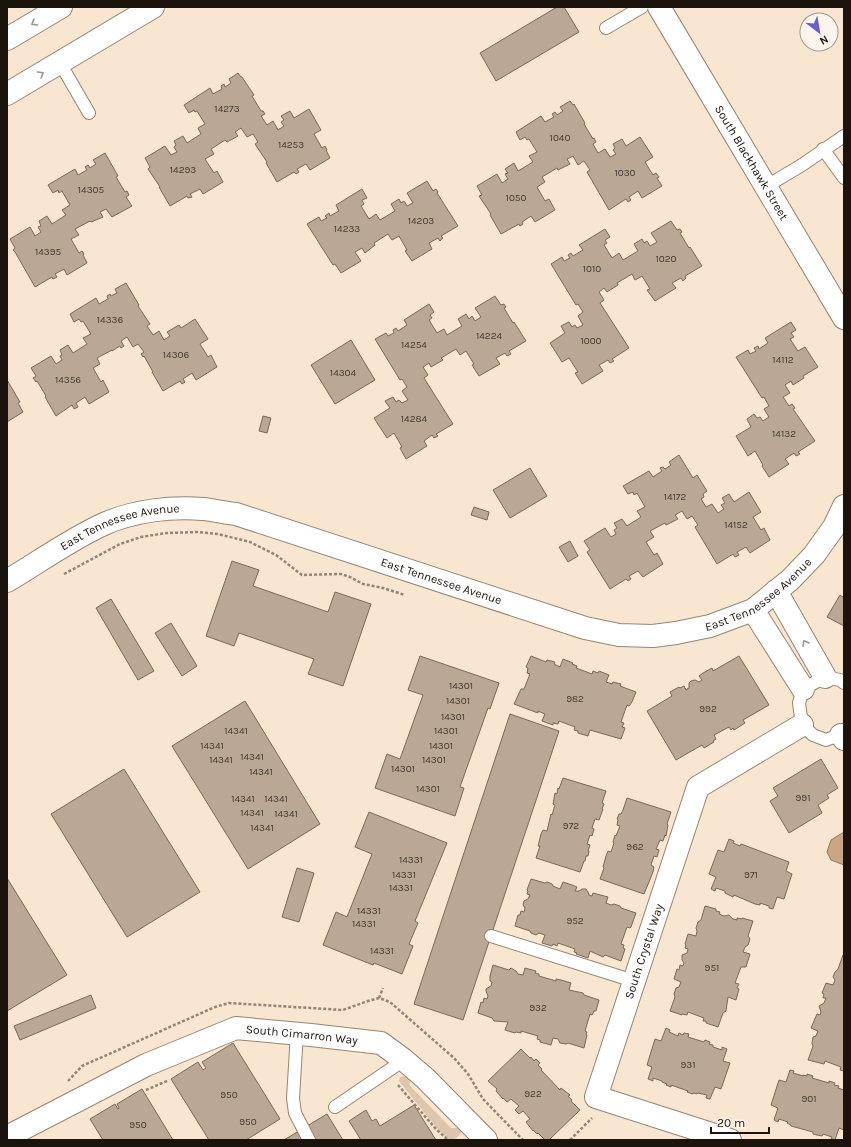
<svg xmlns="http://www.w3.org/2000/svg" width="851" height="1147" font-family="Karla,sans-serif">
<rect width="100%" height="100%" fill="#f9e6d1"/>
<path fill="#dec6ac" d="M405,1076L409,1078L411,1081L409,1084L411,1087L451,1128H458L462,1132L454,1140H449L435,1126L399,1081L400,1077Z"/>
<path fill="#c9a780" stroke="#957b5e" d="M844,832V865L831,860L827,852L831,840Z"/>
<path fill="#baa894" stroke="#796956" d="M557,7H564L579,32L496,81L480,53Z
M238,73L241,77H242L254,95L252,96L261,111H263L265,114L261,116L267,125L273,121L278,130L284,126L281,122L284,120L281,116L290,111L294,118L309,109L321,130L314,134L322,148L325,146L327,150H326L330,158L310,170L306,164L297,169L299,172L296,174L294,172L277,182L266,163L267,162L255,144L258,142L253,134L247,137L241,128L235,132L238,136L227,142L225,140L211,149L214,154L205,159L214,173L217,171L223,182L203,194L200,189L190,194L192,197L188,198L187,196L170,206L159,187H160L148,169L150,167L145,158L165,146L171,155L177,152L174,147L176,145L174,141L183,136L187,143L201,134L198,128L205,124L197,111L195,112L194,110L189,113L184,105L210,88L213,94L222,89L221,86L224,84L225,87L231,83L229,79Z
M570,101L573,105L574,104L585,123L584,124L593,139L594,138L596,142L593,144L598,153L605,149L610,157L616,154L613,150L615,148L613,144L622,139L626,146L640,137L653,157L645,162L653,175L656,173L659,177L657,178L662,186L642,198L638,191L629,197L631,200L628,202L626,199L609,210L587,172L590,170L584,161L578,165L573,156L567,159L570,164L558,170L557,168L542,177L545,182L537,187L545,201L549,199L555,210L535,222L531,216L522,222L523,224L520,226L519,224L501,234L490,215L491,214L479,196L482,195L477,186L497,174L502,183L508,179L505,174L508,173L505,169L514,163L518,171L533,162L529,156L537,152L529,139L527,140L525,137L520,140L516,132L541,116L545,122L554,117L552,114L555,112L557,115L563,111L560,107Z
M105,153L118,176L116,177L125,192L127,191L129,195L126,197L132,206L112,217L106,209L100,212L103,217L91,222L90,221L75,229L79,235L71,239L79,253L82,251L84,254L83,255L87,263L67,275L64,269L55,274L57,277L53,279L52,277L35,287L15,252L13,250L15,248L10,239L30,227L35,236L41,232L38,227L41,226L39,221L47,216L52,224L66,215L62,210L70,205L62,191L59,193L58,190L53,193L48,185L75,169L78,175L87,170L85,167L88,165L90,168L96,164L93,160Z
M427,181L433,191L436,189L438,192L437,193L458,226L441,236L443,238L440,241L438,238L429,243L432,249L412,261L405,251L407,250L399,236L392,240L388,234L374,243L375,245L365,253L362,248L355,252L361,261L341,273L335,264L333,265L307,224L319,217L321,221L327,218L325,216L329,213L330,216L339,211L336,205L362,189L367,198L362,200L364,204L361,206L369,219L376,214L380,220L395,211L391,204L399,199L401,203L404,201L407,206L413,203L407,193Z
M671,221L677,230L680,229L682,232L680,233L689,248L690,247L702,266L685,276L686,278L683,281L681,278L672,283L676,288L655,301L647,290L650,289L642,276L635,280L632,274L617,283L618,285L607,292L604,288L599,292L604,300L600,303L629,348L612,359L614,361L610,363L608,360L599,365L603,371L582,384L575,373L578,372L569,358L562,362L550,343L565,333L561,326L569,322L572,327L575,325L577,328L583,325L578,316L583,312L578,304L576,305L551,264L562,257L564,261L570,258L568,255L571,253L573,256L583,250L579,245L605,229L610,237L605,240L607,243L604,245L612,258L619,253L623,260L638,251L634,244L642,239L644,243L647,241L650,246L657,242L651,233Z
M126,283L139,305L138,306L150,324L147,326L153,335L159,331L164,340L170,336L167,332L179,325L181,328L195,319L208,339L200,344L208,357L211,355L217,367L196,380L192,373L183,379L185,382L182,384L180,381L163,391L152,372H153L144,356L143,357L141,354L144,352L138,344L133,347L127,337L121,341L124,346L121,348L120,346L112,351V350L97,358L100,364L93,368L101,382L103,380L109,392L89,404L85,397L76,403L78,407L74,409L72,405L56,416L45,397L46,396L37,381L36,382L33,378L36,376L31,368L51,356L56,364L62,360L60,356L62,355L60,350L68,345L73,353L87,344L83,338L91,334L83,321L81,322L79,319L74,322L70,314L96,298L99,304L108,299L107,296L110,294L111,296L117,293L115,289Z
M495,296L501,305L504,304L506,307L504,308L513,323L514,322L526,341L509,351L511,354L507,356L505,353L496,358L500,364L479,376L472,365L474,364L466,351L460,355L456,349L441,358L443,360L431,367L429,363L423,367L428,375L424,378L453,424L436,434L438,436L434,438L432,435L424,441L427,446L406,459L400,448L402,447L394,433L387,438L374,418L390,408L385,401L393,397L396,402L399,400L402,403L408,400L402,391L407,387L402,379L400,380L375,339L386,333L388,336L394,333L393,330L396,328L398,331L407,325L404,320L429,304L434,312L430,315L432,318L429,320L437,333L444,329L447,335L462,326L458,319L466,314L469,319L472,316L475,321L481,317L475,308Z
M791,322L796,330L791,333L794,337L790,339L798,351L805,347L818,367L803,376L804,378L793,385L791,381L785,385L790,393L783,397L789,406L792,404L795,408L793,409L815,441L798,452L800,454L796,456L794,453L785,459L789,464L769,477L762,466L763,465L755,451L748,456L736,436L751,427L747,419L754,414L757,418L760,417L763,421L769,417L764,409L769,406L764,397L762,398L736,357L748,350L750,354L756,351L754,348L758,346L759,349L768,343L765,338Z
M351,340L375,380L335,404L311,365Z
M7,380L20,402L18,403L23,412L7,422Z
M263,416L271,418L267,433L259,431Z
M679,455L693,478L697,475L707,491L703,494L704,497L701,499L706,507L712,504L718,513L724,509L721,505L725,503L722,498L729,494L734,502L749,492L761,512L753,517L761,530L764,528L770,540L750,553L746,547L737,552L739,555L735,557L733,554L717,564L695,527L698,525L692,516L687,519L682,511L675,515L678,519L666,525L665,523L650,531L654,537L646,542L654,555L657,553L663,564L643,577L638,571L629,576L631,579L628,581L626,579L610,589L587,552L590,550L584,541L605,528L611,537L616,534L614,530L617,528L614,523L622,519L627,526L641,517L637,511L645,507L637,493L634,495L633,492L628,494L623,486L649,471L653,477L662,471L660,468L663,467L665,469L671,465L669,462Z
M530,468L547,496L510,518L493,490Z
M474,507L489,512L487,520L471,515Z
M570,541L578,556L568,562L559,547Z
M232,561L259,570L253,586L328,612L335,592L371,604L343,686L308,674L314,659L239,633L234,646L206,636Z
M844,594V626L827,617L840,595L843,597Z
M111,599L154,671L138,680L96,608Z
M171,623L197,666L182,676L155,633Z
M420,656L499,683L490,709L488,708L460,787L464,788L455,816L375,788L387,754L400,759L423,695L408,690Z
M531,656L546,662L547,660L555,662L554,664L560,667L563,659L573,663L572,664L577,666L576,668L592,674L593,671L598,673L599,671L609,675L606,682L612,684L613,682L621,684L620,686L636,692L632,702L629,706L627,705L621,722L624,723L622,727L625,728L621,739L590,730L588,736L578,733V731L574,730L575,727L559,721L558,724L553,723V725L542,721L545,714L538,711V713L514,704L521,689H524L530,674L527,673L528,668L526,667Z
M739,656L769,705L743,720L745,723L734,730L733,728L731,730L729,727L714,735L716,739L713,741L714,742L704,748L702,745L676,760L647,711L672,696L670,692L679,687L680,688L684,686L686,690L689,688V683L691,681L695,680L699,682L702,680L699,676L703,673L712,668L713,671Z
M245,701L320,824L248,869L172,746Z
M510,714L559,731L463,1020L414,1004Z
M821,759L838,788L827,795L829,798L818,805L822,813L789,833L770,801L778,796L773,788Z
M124,769L200,892L127,937L51,814Z
M563,778L606,791L602,803L604,804L602,809H603L599,820L595,819L592,828L594,829L592,836L590,835L587,844L590,845L588,851H589L588,856H586L585,861H584L580,872L536,858L540,846H538L541,834L543,830L547,831L551,814L552,815L555,805L553,804L555,793L557,794L558,788L559,789Z
M627,798L671,812L667,824L668,825L666,836L665,835L663,841L660,840L656,849L659,850L657,857L654,856L651,865L654,867L653,872L644,894L600,879L604,868L603,867L606,856L608,851L611,852L614,843L613,842L615,835L616,836L620,826L617,825L618,820L617,819L619,814H621L623,810Z
M369,812L447,843L415,921L418,923L409,944L413,946L402,974L374,963L373,965L323,945L336,912L347,917L372,854L355,847Z
M729,839L734,841L733,843L740,846L741,844L789,862L786,871L792,874L784,899L777,897L773,909L769,908V906L760,903V905L755,904L734,895L733,897L725,893V891L716,888L715,891L711,889L716,877L709,874L718,850L724,852Z
M297,868L314,873L299,922L282,917Z
M7,878L67,975L7,1011Z
M531,879L545,883L547,882L552,884L553,886L560,889L563,882L572,885L577,887L575,891H579L582,889H586L588,892L589,895L592,896L593,893L608,897L606,903L611,905L614,904L620,906L621,908L636,913L631,927L630,928L627,927L621,944L624,945L623,948L625,949L621,961L605,955L603,957L590,951L588,958L576,954L577,953L574,952L575,949L558,943L557,946L553,944L552,946L542,943L545,935L539,933L536,935L531,933L530,931L515,926L518,915H520L521,911L524,912L525,908L523,905L524,901L528,899L530,895L527,894L528,891L527,890Z
M705,906L716,909V911L720,912L719,914L724,916L729,915L733,919L737,920V918L742,919V918L753,921L748,936L750,939L748,945L745,947L743,952L750,954L746,967H741L735,983L739,984L737,988L739,989L736,1000L728,997L726,1011L723,1013L718,1027L706,1023V1021H703L704,1018L688,1012L687,1015L682,1014V1015L670,1011L675,997L674,994L676,988L679,987L681,982L674,979L677,969L679,970L680,965L683,966L684,963L682,960V955L687,953L688,949L685,948L686,945L685,944L688,934L696,936L697,931L696,928L698,922L701,920Z
M843,955H844V1072V1071L840,1070L841,1067L825,1061L824,1064L808,1060L813,1046L812,1043L813,1037L816,1036L818,1031L811,1028L817,1014L820,1015L821,1012L819,1006L824,1003L826,998H823L824,994L822,993L826,983L833,985L835,980L833,977L835,972L838,969Z
M493,965L509,970L511,968L516,971L518,974L523,975L525,968L536,971L535,973L539,974V976L556,981V979L561,980L571,983L569,990L583,993L584,995L599,1000L596,1011H594L592,1015L590,1014L585,1031L587,1032L586,1035H587L584,1048L568,1043L566,1044L560,1043L558,1039L553,1038L551,1045L540,1042V1040L537,1039L538,1036L521,1031V1033L516,1032L515,1033L505,1030L508,1022L494,1021L492,1018L478,1013L481,1002L483,1003L484,998L487,999L488,996L486,991V989L491,986L492,982L490,981V976Z
M91,995L96,1008L20,1040L14,1026Z
M666,1028L670,1030L669,1032L678,1036L679,1033L683,1035L684,1033L689,1034L688,1037L704,1042L705,1040L710,1042L709,1044L713,1045V1047L722,1050V1047L727,1049L723,1061L730,1063L721,1089L715,1087L710,1099L706,1098L707,1095L698,1093L697,1094L693,1093V1094L687,1092L688,1091L671,1085V1087L666,1085L667,1084L662,1082V1081L653,1078V1081L648,1079L652,1067L647,1065L655,1039L661,1041Z
M233,1043L280,1119L246,1140H209L171,1079L198,1062L203,1070L206,1068L202,1062Z
M521,1049L530,1058L531,1057L534,1061L536,1059L540,1063L538,1065L542,1069L541,1070L560,1090L561,1088L570,1095L568,1096L572,1100L571,1101L580,1110L549,1140H545L538,1133L537,1134L533,1130V1131L526,1122L530,1119L523,1111L519,1114L515,1110L519,1106L511,1099L507,1102L503,1098V1099L496,1091L497,1089L488,1081Z
M790,1070L794,1071L793,1073L803,1076V1075L807,1076V1074L813,1076L812,1078L829,1083V1081L835,1083L834,1085L839,1086L838,1088L844,1090V1130L839,1128L835,1140L831,1139L832,1137L823,1134L822,1136L817,1135L813,1134V1132L791,1126V1125L787,1123L788,1122L779,1119L778,1122L774,1120L778,1108L771,1105L779,1080L786,1082Z
M142,1089L173,1140H103L90,1119L115,1104L118,1109L119,1108L117,1104Z
M414,1105L436,1140H361L349,1121L366,1110L372,1121L376,1119L380,1126Z
M327,1114L343,1140H284Z"/>
<g fill="none" stroke-linecap="round" stroke-linejoin="round">
<defs>
<path id="service" d="M606,28L642,7
M60,63L89,113
M823,149L844,178
M765,187L802,165L844,136
M844,683L840,680L825,677L803,689L799,703L802,725L813,735L826,740L844,733
M491,936L634,981
M297,1033L293,1098L295,1113L309,1140
M335,1107L404,1060"/>
<g id="minor">
<path id="s1" d="M7,581C39,562 71,539 104,524C133,511 171,506 203,509C214,510 225,513 236,514L585,628L619,635L653,636L676,633L710,626L753,610L790,580L814,555L834,527L844,506"/>
<path d="M776,591L825,677"/>
<path d="M753,610L803,689"/>
<path d="M841,735L844,739"/>
<path id="s2" d="M7,1137L146,1065L236,1028L311,1035L381,1043L404,1060L425,1078L486,1140"/>
<path id="s3" d="M730,1140L596,1097L698,787L802,725"/>
</g>
<g id="tertiary">
<path id="s4" d="M659,7L844,318"/>
</g>
<path id="secondary" d="M7,1137L9,1140"/>
<path id="primary" d="M7,39L61,7
M7,94L153,7"/>
</defs>
<use href="#service" stroke="#968572" stroke-width="14"/>
<use href="#minor" stroke="#968572" stroke-width="24"/>
<use href="#tertiary" stroke="#968572" stroke-width="24"/>
<use href="#secondary" stroke="#968572" stroke-width="24"/>
<use href="#primary" stroke="#968572" stroke-width="24"/>
<path stroke="#928476" stroke-width="2.5" stroke-dasharray="3 2" stroke-linecap="butt" d="M64,574L120,544L141,537L167,533L197,532L218,534L250,542L276,555L302,575L341,574L350,577L363,584L383,588L405,595
M379,998L383,988
M68,1081L82,1066L215,1007L229,1003L343,1010L368,1001L379,998L390,1002L454,1058L468,1074L483,1099L523,1140
M398,1085L435,1128L448,1140
M146,1090L169,1080
M570,1140L592,1118"/>
<use href="#service" stroke="#fff" stroke-width="12"/>
<use href="#minor" stroke="#fff" stroke-width="22"/>
<use href="#tertiary" stroke="#fff" stroke-width="22"/>
<use href="#secondary" stroke="#fff" stroke-width="22"/>
<use href="#primary" stroke="#fff" stroke-width="22"/>
</g>
<defs><path id="oneway-chevron" d="M-2-3.5L2.5 0L-2 3.5" fill="none" stroke-width="1.6" stroke-linecap="round" stroke-linejoin="round"/></defs>
<g stroke="#989592">
<use href="#oneway-chevron" transform="translate(34 23) rotate(149)"/>
<use href="#oneway-chevron" transform="translate(41 74) rotate(-31)"/>
<use href="#oneway-chevron" transform="translate(805 643) rotate(-120)"/>
</g>
<g text-anchor="middle" stroke-width="4" stroke-linejoin="round" paint-order="stroke">
<g font-size="10" fill="#43392f">
<text x="227" y="112">14273</text>
<text x="560" y="141">1040</text>
<text x="291" y="148">14253</text>
<text x="183" y="173">14293</text>
<text x="625" y="176">1030</text>
<text x="91" y="193">14305</text>
<text x="516" y="201">1050</text>
<text x="421" y="224">14203</text>
<text x="347" y="232">14233</text>
<text x="48" y="255">14395</text>
<text x="666" y="262">1020</text>
<text x="592" y="272">1010</text>
<text x="110" y="323">14336</text>
<text x="489" y="339">14224</text>
<text x="591" y="344">1000</text>
<text x="414" y="348">14254</text>
<text x="176" y="358">14306</text>
<text x="783" y="363">14112</text>
<text x="343" y="376">14304</text>
<text x="68" y="383">14356</text>
<text x="414" y="422">14284</text>
<text x="784" y="437">14132</text>
<text x="675" y="500">14172</text>
<text x="736" y="528">14152</text>
<text x="461" y="689">14301</text>
<text x="575" y="702">982</text>
<text x="458" y="704">14301</text>
<text x="708" y="712">992</text>
<text x="453" y="720">14301</text>
<text x="236" y="734">14341</text>
<text x="446" y="734">14301</text>
<text x="212" y="749">14341</text>
<text x="441" y="749">14301</text>
<text x="252" y="760">14341</text>
<text x="221" y="763">14341</text>
<text x="434" y="763">14301</text>
<text x="403" y="772">14301</text>
<text x="261" y="775">14341</text>
<text x="428" y="792">14301</text>
<text x="803" y="801">991</text>
<text x="243" y="802">14341</text>
<text x="276" y="802">14341</text>
<text x="252" y="816">14341</text>
<text x="286" y="817">14341</text>
<text x="571" y="829">972</text>
<text x="262" y="831">14341</text>
<text x="635" y="850">962</text>
<text x="411" y="863">14331</text>
<text x="404" y="878">14331</text>
<text x="751" y="878">971</text>
<text x="401" y="891">14331</text>
<text x="369" y="914">14331</text>
<text x="575" y="924">952</text>
<text x="364" y="927">14331</text>
<text x="382" y="954">14331</text>
<text x="712" y="971">951</text>
<text x="538" y="1011">932</text>
<text x="688" y="1068">931</text>
<text x="533" y="1097">922</text>
<text x="229" y="1098">950</text>
<text x="809" y="1102">901</text>
<text x="248" y="1125">950</text>
<text x="138" y="1128">950</text>
</g>
<g font-size="12" fill="#1b140d" stroke="#fdf5ed">
<text dy="4" stroke="none"><textPath href="#s4" startOffset="181">South Blackhawk Street</textPath></text>
<text dy="4" stroke="none"><textPath href="#s1" startOffset="127">East Tennessee Avenue</textPath></text>
<text dy="4" stroke="none"><textPath href="#s1" startOffset="463">East Tennessee Avenue</textPath></text>
<text dy="4" stroke="none"><textPath href="#s1" startOffset="799">East Tennessee Avenue</textPath></text>
<text dy="4" stroke="none"><textPath href="#s3" startOffset="294">South Crystal Way</textPath></text>
<text dy="4" stroke="none"><textPath href="#s2" startOffset="320">South Cimarron Way</textPath></text>
</g>
</g>
<rect width="851" height="1147" fill="none" stroke="#1b140d" stroke-width="16"/>
<g transform="translate(819 32) rotate(149)"><circle r="19" fill="#fdf5ed" stroke="#a39b93"/>
<path d="M0-3L7 15L0 10L-7 15Z" fill="#6461da"/>
<text y="-6" font-size="11" font-weight="bold" text-anchor="middle" fill="#1b140d">N</text>
</g>
<path d="M711 1127v6h58v-6" fill="none" stroke="#1b140d" stroke-width="2"/>
<text x="717" y="1127" font-size="12" fill="#1b140d" stroke="#fdf5ed" stroke-width="3" paint-order="stroke">20 m</text>
</svg>
